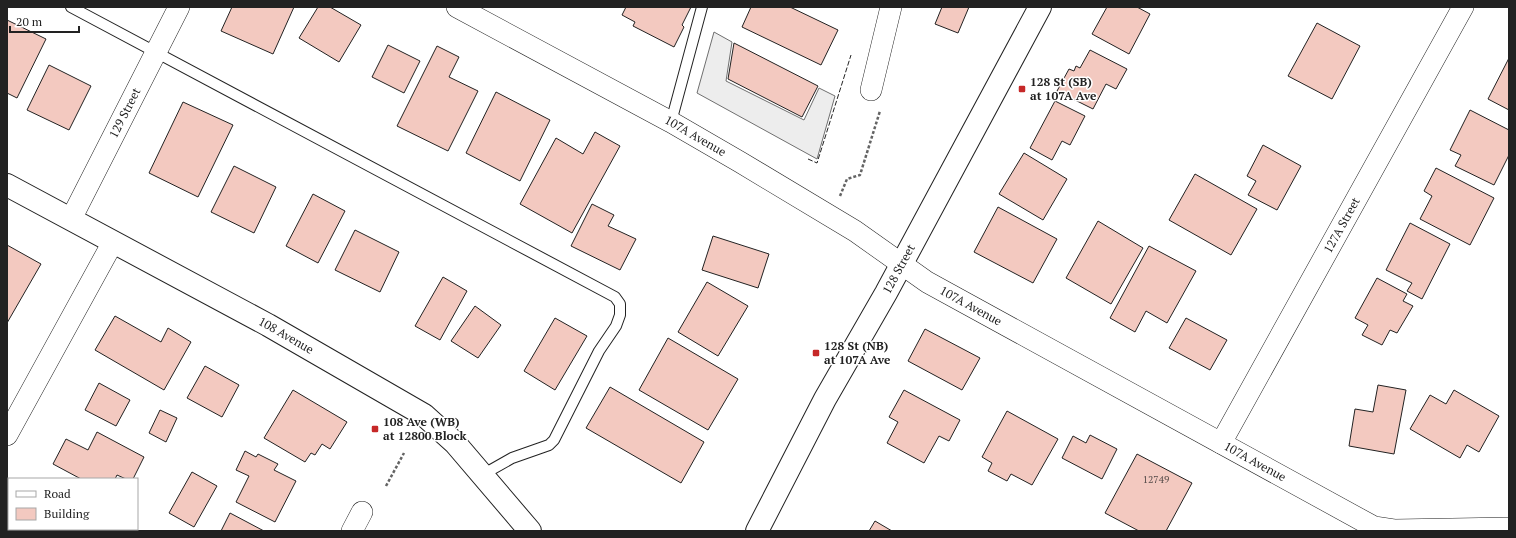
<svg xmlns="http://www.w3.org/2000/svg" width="1516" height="538" font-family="'PT Serif',serif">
<rect width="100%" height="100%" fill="#fff"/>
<path fill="#ededed" stroke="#6f6f6f" d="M714,32L732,42L726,81L804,120L819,88L835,96L817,159L697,93Z"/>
<path fill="#f3c9c0" stroke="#222" d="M232,7H294L273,54L221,31Z
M318,7H330L361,25L339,62L299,38Z
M626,7H691L682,25L684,27L674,47L633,26L635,22L622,15Z
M751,7H790L838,30L821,65L742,27Z
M942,7H969L958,33L935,24Z
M1107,7H1137L1150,14L1129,54L1092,34Z
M7,20L46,39L17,98L7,93Z
M1317,23L1360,46L1332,99L1288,76Z
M734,43L818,86L802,117L728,79Z
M388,45L420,61L404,93L372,77Z
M437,46L459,57L449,77L478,91L448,151L397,126Z
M1090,50L1127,69L1116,89L1106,84L1093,109L1057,91L1069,69L1074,71L1076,66L1080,68Z
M1509,58V110L1488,99Z
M49,65L91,86L69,130L27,110Z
M496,92L550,120L520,181L466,153Z
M1055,101L1085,116L1070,145L1062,141L1052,160L1030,148Z
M183,102L233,125L198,197L149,173Z
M1470,110L1509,130V155L1494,185L1455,166L1461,155L1450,150Z
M595,132L620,146L572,233L520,204L556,138L583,154Z
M1263,145L1301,166L1277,210L1248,195L1256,181L1247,176Z
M1024,153L1067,179L1043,220L999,194Z
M234,166L276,187L254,233L211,212Z
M1436,168L1494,198L1470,245L1420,219L1432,196L1424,191Z
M1195,174L1257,209L1231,255L1169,220Z
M313,194L345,211L318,263L286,246Z
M592,204L614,215L608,226L636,239L620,270L571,246Z
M998,207L1057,239L1033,283L974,252Z
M1098,221L1143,248L1111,304L1066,278Z
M1410,223L1450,244L1422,299L1407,291L1412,283L1386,270Z
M355,230L399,252L380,292L335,270Z
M713,236L769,254L758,288L702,270Z
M7,245L41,264L7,323Z
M1149,246L1196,271L1167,323L1146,311L1135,332L1110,318Z
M443,277L467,291L440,340L415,326Z
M1377,278L1407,294L1403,301L1413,306L1397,333L1390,330L1382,345L1362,335L1368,325L1355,318Z
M707,282L748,306L718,356L678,332Z
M475,306L501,325L478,358L451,341Z
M115,316L161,342L168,328L191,342L164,390L95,350Z
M555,318L587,336L555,390L524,371Z
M1186,318L1227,340L1210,370L1169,348Z
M925,329L980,358L962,390L908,361Z
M668,338L738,379L708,430L639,390Z
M205,366L239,385L222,417L187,398Z
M99,383L130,400L116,426L85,410Z
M1378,385L1406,390L1394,454L1349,446L1355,409L1373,412Z
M610,387L704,442L681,483L586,428Z
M293,390L347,422L330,449L322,444L315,455L311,453L305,462L264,438Z
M904,390L960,420L949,441L939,436L924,463L887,443L898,422L889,417Z
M1454,390L1499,416L1479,452L1467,445L1460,458L1410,429L1430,395L1446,404Z
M160,410L177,418L166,442L149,433Z
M1007,411L1058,439L1032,485L1011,474L1007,481L988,471L992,463L982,457Z
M97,432L144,457L133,479H126L117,475L115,479H81L53,464L66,439L88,450Z
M1090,435L1117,449L1102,479L1062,458L1073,436L1086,443Z
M245,451L256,457L258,454L278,464L274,470L296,481L275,522L236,502L249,476L236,470Z
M1137,454L1192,483L1166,531H1139L1105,513Z
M192,472L217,486L194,527L169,513Z
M230,513L264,531H221Z
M875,521L892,531H869Z"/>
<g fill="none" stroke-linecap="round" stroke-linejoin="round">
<defs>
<path id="lane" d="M71,7L615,297L620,304V315L616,326L599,351L554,440L549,445L512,458L482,475
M671,122L702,7"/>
<g id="street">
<path id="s1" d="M457,7L671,122L740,162L855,231L927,282L1374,527L1394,530L1509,528"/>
<path d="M871,90L891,7"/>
<path id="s2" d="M71,219L179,7"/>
<path d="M7,435L113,242"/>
<path id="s3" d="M1221,443L1463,7"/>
<path d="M352,531L362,512"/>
</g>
<g id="secondary">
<path id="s4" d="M7,185L268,325L424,415L455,443L530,531"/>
<path id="s5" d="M757,531L825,399L886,293L1040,7"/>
</g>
</defs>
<use href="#lane" stroke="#222" stroke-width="12"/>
<use href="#street" stroke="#222" stroke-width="22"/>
<use href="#secondary" stroke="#222" stroke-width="24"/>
<path stroke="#646464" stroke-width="2.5" stroke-dasharray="3 2" stroke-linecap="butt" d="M840,196L847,179L860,175L880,111
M386,486L404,453"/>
<use href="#lane" stroke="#fff" stroke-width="10"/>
<use href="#street" stroke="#fff" stroke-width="21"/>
<use href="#secondary" stroke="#fff" stroke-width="22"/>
<path stroke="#222" stroke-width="1" stroke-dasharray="5 2" stroke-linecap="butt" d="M808,159L817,163L851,55"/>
</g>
<g fill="#c62828" stroke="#fff" stroke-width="1.5">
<rect x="1018" y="85" width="8" height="8" rx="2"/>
<rect x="812" y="349" width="8" height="8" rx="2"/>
<rect x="371" y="425" width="8" height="8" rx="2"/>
</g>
<g text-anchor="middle" stroke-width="3" stroke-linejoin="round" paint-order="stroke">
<g font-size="10" fill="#564c4a">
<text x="1156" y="483">12749</text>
</g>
<g font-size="12" font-weight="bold" fill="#222" stroke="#fff" text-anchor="start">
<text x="1030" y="86">128 St (SB)<tspan x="1030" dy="14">at 107A Ave</tspan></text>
<text x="824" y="350">128 St (NB)<tspan x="824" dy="14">at 107A Ave</tspan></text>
<text x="383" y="426">108 Ave (WB)<tspan x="383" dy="14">at 12800 Block</tspan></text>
</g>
<g font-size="12" fill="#222" stroke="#fff">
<text dy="4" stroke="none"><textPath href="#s2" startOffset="119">129 Street</textPath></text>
<text dy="4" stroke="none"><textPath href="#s1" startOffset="271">107A Avenue</textPath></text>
<text dy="4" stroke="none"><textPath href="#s3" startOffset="249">127A Street</textPath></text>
<text dy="4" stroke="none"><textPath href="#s5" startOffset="298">128 Street</textPath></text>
<text dy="4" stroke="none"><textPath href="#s1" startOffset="595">107A Avenue</textPath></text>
<text dy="4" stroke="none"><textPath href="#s4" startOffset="317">108 Avenue</textPath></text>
<text dy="4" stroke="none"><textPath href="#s1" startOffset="919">107A Avenue</textPath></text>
</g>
</g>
<rect width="1516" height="538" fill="none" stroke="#222222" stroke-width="16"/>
<rect x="8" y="478" width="130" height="52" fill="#ffffff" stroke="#a7a7a7"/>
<rect x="16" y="491" width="20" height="6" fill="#ffffff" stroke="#a7a7a7"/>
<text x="44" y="498" font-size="12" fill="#222222">Road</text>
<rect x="16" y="508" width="20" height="12" fill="#f3c9c0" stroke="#a7a7a7"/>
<text x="44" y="518" font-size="12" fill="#222222">Building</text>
<path d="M10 26v6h69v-6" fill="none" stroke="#222222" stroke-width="2"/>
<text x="16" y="26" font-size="12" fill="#222222" stroke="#ffffff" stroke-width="3" paint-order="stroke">20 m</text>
</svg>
